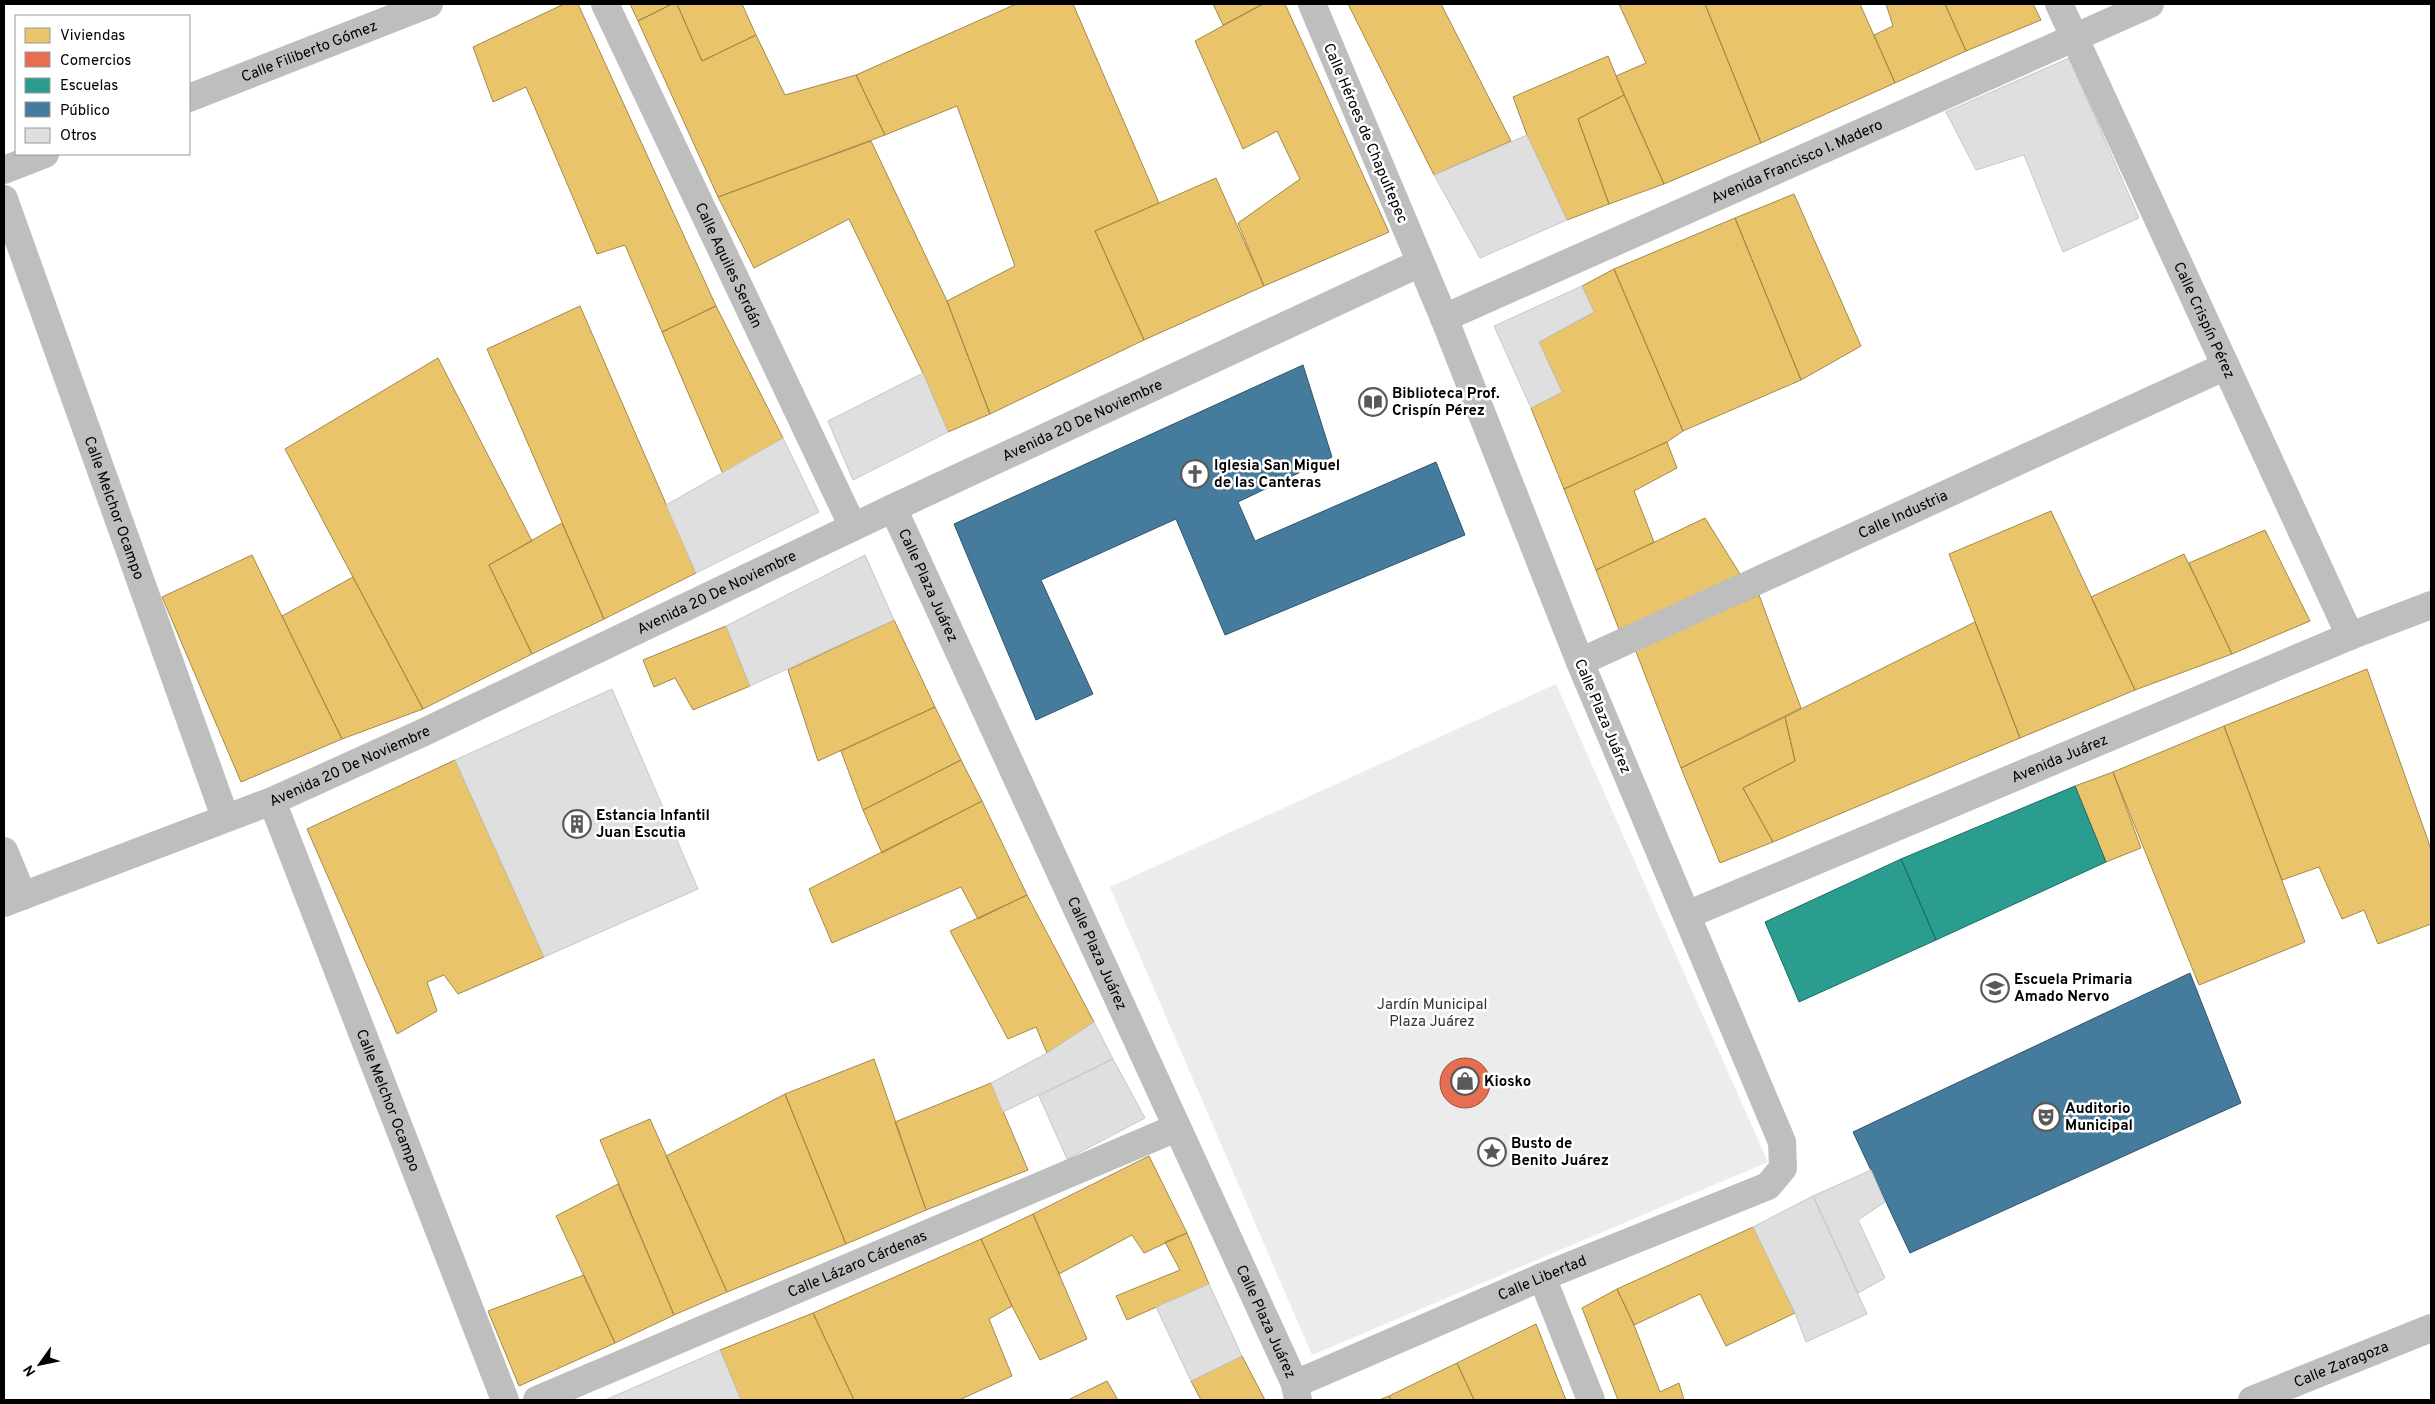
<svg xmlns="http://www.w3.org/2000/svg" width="2435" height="1404" font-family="Overpass,sans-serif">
<rect width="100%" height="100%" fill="#fff"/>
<path fill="#ececec" d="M1556,684L1768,1162L1312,1355L1110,887Z"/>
<path fill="#e9c46a" stroke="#a3894a" d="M564,4H578L716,306L662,332L625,245L597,254L526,87L493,102L473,47Z
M630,4H672L638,21Z
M672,4H677L702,61L756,35L785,95L856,75L885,135L718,197L638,21Z
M677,4H742L756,35L702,61Z
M1016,4H1073L1159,203L1095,231L1144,340L990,414L947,301L1015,266L957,106L885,135L856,75Z
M1213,4H1263L1223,25Z
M1263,4H1285L1389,232L1264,286L1238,223L1300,179L1277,131L1243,149L1195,41Z
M1348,4H1441L1511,141L1434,175Z
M1619,4H1705L1761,143L1664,184L1616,76L1646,63Z
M1705,4H1860L1895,83L1761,143Z
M1886,4H1945L1966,51L1895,83L1874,35L1893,26Z
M1945,4H2033L2041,20L1966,51Z
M1608,56L1624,95L1578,119L1609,204L1567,220L1527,135L1513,97Z
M1624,95L1664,184L1609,204L1578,119Z
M871,141L947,301L990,414L948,432L923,373L849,219L754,268L718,197Z
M1216,178L1264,286L1144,340L1095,231Z
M1794,194L1861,346L1801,380L1735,218Z
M1735,218L1801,380L1683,431L1614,269Z
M1614,269L1683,431L1667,442L1564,489L1531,408L1562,392L1539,342L1594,312L1582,286Z
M580,306L696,573L604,619L487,349Z
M716,306L783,438L723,474L662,332Z
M438,358L532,541L489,565L532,654L423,709L285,449Z
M1667,442L1677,468L1634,491L1654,542L1596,570L1564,489Z
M2051,511L2135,690L2020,738L1949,554Z
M1705,518L1740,574L1620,632L1596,570Z
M562,523L604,619L532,654L489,565Z
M2265,530L2310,621L2232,654L2189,563Z
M2184,554L2232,654L2135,690L2091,597Z
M252,555L342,739L241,782L162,597Z
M353,577L423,709L342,739L282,616Z
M1759,595L1801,708L1681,768L1635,649Z
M894,620L935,707L818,761L788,670Z
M1975,622L2020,738L1773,842L1743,788L1795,761L1785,717Z
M726,626L750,686L693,710L675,678L654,687L643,660Z
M2367,669L2431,849V924L2378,944L2364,910L2342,919L2319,867L2282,880L2224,726Z
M935,707L961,760L863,810L841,751Z
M1785,717L1795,761L1743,788L1773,842L1720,863L1681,768Z
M2224,726L2305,942L2199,985L2113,772Z
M455,760L544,957L458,994L444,975L427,982L437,1011L397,1034L307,829Z
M961,760L982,801L882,853L863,810Z
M2113,772L2141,848L2106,862L2075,786Z
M982,801L1027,895L978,919L961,887L832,943L809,889Z
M1027,895L1094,1022L1047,1053L1036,1027L1008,1039L950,931Z
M874,1059L926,1210L846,1244L785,1094Z
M991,1083L1028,1170L926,1210L895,1122Z
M785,1094L846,1244L727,1292L666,1156Z
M650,1119L727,1292L674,1315L600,1140Z
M1149,1156L1187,1233L1144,1253L1132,1235L1059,1274L1033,1214Z
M618,1184L674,1315L615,1343L556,1216Z
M1033,1214L1087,1339L1040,1360L1012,1306L981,1239Z
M1753,1227L1795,1313L1726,1346L1700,1294L1634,1325L1617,1289Z
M1187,1233L1209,1284L1127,1320L1116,1296L1180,1270L1165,1242Z
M981,1239L1012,1306L989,1319L1012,1376L959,1400H854L813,1313Z
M584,1275L615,1343L519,1386L488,1311Z
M1617,1289L1634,1325L1660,1392L1679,1383L1684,1400H1618L1582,1308Z
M813,1313L854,1400H741L720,1350Z
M1536,1324L1566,1400H1474L1457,1363Z
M1242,1356L1265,1400H1201L1191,1381Z
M1457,1363L1474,1400H1391L1389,1396Z
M1107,1381L1118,1400H1068Z
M1389,1396L1391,1400H1379Z"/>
<path fill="#e76f51" stroke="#a24e39" d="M1440 1083a25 25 0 1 1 50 0a25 25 0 1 1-50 0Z"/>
<path fill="#2a9d8f" stroke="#1d6e64" d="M2075,786L2106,862L1936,940L1901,859Z
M1901,859L1936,940L1799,1002L1765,922Z"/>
<path fill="#457b9d" stroke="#30566e" d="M1303,365L1332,457L1238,502L1255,541L1436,462L1465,535L1225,635L1176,519L1041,580L1093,694L1036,720L954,524Z
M2190,973L2241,1103L1910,1253L1853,1132Z"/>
<path fill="#dfdfdf" stroke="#c7c7c7" d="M2069,58L2139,218L2063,252L2024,155L1976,170L1946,112Z
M1527,135L1567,220L1480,258L1434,175Z
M1582,286L1594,312L1539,342L1562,392L1531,408L1494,326Z
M923,373L948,432L853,480L828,421Z
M783,438L819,512L696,573L666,505Z
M865,555L894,620L750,686L726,626Z
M612,689L698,889L544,957L455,760Z
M1094,1022L1113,1059L1003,1112L991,1083L1047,1053Z
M1113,1059L1145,1118L1067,1159L1039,1096Z
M1871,1170L1885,1202L1858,1220L1885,1278L1858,1293L1813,1196Z
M1813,1196L1867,1314L1806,1342L1795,1313L1753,1227Z
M1209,1284L1242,1356L1191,1381L1156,1307Z
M720,1350L741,1400H605Z"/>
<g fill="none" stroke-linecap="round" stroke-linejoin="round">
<g stroke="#bebebe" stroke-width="28">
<path id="s1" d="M605,4L853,527"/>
<path id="s2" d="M2059,4L2350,636"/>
<path id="s3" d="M189,98L429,4"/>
<path d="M4,170L45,154"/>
<path id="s4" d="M4,199L225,817"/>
<path id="s5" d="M1444,318L2150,4"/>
<path id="s6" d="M893,508L1295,1384L1298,1400"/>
<path id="s7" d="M1580,662L2226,366"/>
<path id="s8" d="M272,801L505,1400"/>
<path d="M4,851L23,896"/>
<path id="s9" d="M4,903L272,801L420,734L893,508L1420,263"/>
<path id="s10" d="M1687,915L2350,636L2431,605"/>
<path d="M1542,1277L1591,1400"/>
<path id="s11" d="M1295,1384L1542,1277L1768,1186L1783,1168L1782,1142L1580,662L1444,318L1312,4"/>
<path id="s12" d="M537,1400L1176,1128"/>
<path id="s13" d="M2252,1400L2431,1328"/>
</g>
</g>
<defs>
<symbol id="library-ring" viewBox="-11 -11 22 22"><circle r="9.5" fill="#fff" stroke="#595959" stroke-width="1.5"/><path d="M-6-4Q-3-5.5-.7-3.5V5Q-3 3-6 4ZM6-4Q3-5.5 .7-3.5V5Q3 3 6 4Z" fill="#595959"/></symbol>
<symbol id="church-ring" viewBox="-11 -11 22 22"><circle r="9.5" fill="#fff" stroke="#595959" stroke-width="1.5"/><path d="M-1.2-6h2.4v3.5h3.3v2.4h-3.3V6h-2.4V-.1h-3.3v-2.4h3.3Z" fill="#595959"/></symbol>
<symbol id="building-ring" viewBox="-11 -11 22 22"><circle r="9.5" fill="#fff" stroke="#595959" stroke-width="1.5"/><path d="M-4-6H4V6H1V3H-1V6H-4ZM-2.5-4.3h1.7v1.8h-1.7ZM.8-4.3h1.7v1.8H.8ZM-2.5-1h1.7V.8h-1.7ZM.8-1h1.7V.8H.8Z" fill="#595959"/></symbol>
<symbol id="school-ring" viewBox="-11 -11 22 22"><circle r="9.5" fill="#fff" stroke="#595959" stroke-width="1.5"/><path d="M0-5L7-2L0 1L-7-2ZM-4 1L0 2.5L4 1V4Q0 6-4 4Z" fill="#595959"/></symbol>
<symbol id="shop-ring" viewBox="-11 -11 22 22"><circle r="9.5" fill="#fff" stroke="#595959" stroke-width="1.5"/><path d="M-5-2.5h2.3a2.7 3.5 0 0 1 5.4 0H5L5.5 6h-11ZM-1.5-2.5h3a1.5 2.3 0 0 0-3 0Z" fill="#595959"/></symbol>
<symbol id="theatre-ring" viewBox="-11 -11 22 22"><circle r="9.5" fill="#fff" stroke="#595959" stroke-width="1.5"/><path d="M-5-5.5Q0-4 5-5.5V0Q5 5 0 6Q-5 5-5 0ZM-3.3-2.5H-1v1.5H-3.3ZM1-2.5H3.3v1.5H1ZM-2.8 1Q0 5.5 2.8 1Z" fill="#595959"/></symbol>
<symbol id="sight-ring" viewBox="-11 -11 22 22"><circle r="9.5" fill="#fff" stroke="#595959" stroke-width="1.5"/><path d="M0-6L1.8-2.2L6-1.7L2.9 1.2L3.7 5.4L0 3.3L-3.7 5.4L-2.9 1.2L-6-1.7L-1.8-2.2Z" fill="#595959"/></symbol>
</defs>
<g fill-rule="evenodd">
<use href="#library-ring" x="1357" y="386" width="32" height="32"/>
<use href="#church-ring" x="1179" y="458" width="32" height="32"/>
<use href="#building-ring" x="561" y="808" width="32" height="32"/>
<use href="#school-ring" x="1979" y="972" width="32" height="32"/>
<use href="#shop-ring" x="1449" y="1065" width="32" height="32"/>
<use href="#theatre-ring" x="2030" y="1101" width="32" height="32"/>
<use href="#sight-ring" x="1476" y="1136" width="32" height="32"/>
</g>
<g text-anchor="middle" stroke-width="5" stroke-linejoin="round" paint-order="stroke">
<g font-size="15" fill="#000" stroke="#fff">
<text dy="5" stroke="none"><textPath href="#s3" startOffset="129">Calle Filiberto Gómez</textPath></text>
<text transform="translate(1366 133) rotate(67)" y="5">Calle Héroes de Chapultepec</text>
<text dy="5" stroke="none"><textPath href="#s5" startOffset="386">Avenida Francisco I. Madero</textPath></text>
<text dy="5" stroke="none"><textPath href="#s1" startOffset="289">Calle Aquiles Serdán</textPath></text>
<text dy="5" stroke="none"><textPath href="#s2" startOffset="348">Calle Crispín Pérez</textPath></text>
<text dy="5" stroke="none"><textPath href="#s9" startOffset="1182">Avenida 20 De Noviembre</textPath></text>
<text dy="5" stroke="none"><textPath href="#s4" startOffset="328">Calle Melchor Ocampo</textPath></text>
<text dy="5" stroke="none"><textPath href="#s7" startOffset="355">Calle Industria</textPath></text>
<text dy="5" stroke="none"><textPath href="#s6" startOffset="85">Calle Plaza Juárez</textPath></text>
<text dy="5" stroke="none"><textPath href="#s9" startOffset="778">Avenida 20 De Noviembre</textPath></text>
<text transform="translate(1603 716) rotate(67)" y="5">Calle Plaza Juárez</text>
<text dy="5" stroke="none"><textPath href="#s10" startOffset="404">Avenida Juárez</textPath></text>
<text dy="5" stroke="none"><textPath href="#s9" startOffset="372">Avenida 20 De Noviembre</textPath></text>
<text dy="5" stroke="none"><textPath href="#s6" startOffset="490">Calle Plaza Juárez</textPath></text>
<text dy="5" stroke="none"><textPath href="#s8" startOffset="321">Calle Melchor Ocampo</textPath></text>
<text dy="5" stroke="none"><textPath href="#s12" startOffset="348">Calle Lázaro Cárdenas</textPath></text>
<text dy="5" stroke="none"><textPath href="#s11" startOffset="269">Calle Libertad</textPath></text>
<text dy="5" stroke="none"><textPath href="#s6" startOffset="895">Calle Plaza Juárez</textPath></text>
<text dy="5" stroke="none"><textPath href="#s13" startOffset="96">Calle Zaragoza</textPath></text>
</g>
<g font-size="15" font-weight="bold" fill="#000" stroke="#fff" text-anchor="start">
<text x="1392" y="398">Biblioteca Prof.<tspan x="1392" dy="17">Crispín Pérez</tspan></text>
<text x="1214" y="470">Iglesia San Miguel<tspan x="1214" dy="17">de las Canteras</tspan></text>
<text x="596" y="820">Estancia Infantil<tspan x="596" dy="17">Juan Escutia</tspan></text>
<text x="2014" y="984">Escuela Primaria<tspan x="2014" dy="17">Amado Nervo</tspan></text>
<text x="1484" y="1086">Kiosko</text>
<text x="2065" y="1113">Auditorio<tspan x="2065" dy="17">Municipal</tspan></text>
<text x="1511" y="1148">Busto de<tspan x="1511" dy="17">Benito Juárez</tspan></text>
</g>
<g font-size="15" fill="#333" stroke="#fff">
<text x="1432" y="1009">Jardín Municipal<tspan x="1432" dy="17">Plaza Juárez</tspan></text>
</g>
</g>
<rect width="2435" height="1404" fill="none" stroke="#000000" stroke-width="10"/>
<rect x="15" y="15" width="175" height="140" fill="#ffffff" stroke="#999999"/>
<rect x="25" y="28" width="25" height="15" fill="#e9c46a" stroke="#999999"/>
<text x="60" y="40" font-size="15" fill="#000000">Viviendas</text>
<rect x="25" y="52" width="25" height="15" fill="#e76f51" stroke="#999999"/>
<text x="60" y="65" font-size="15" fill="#000000">Comercios</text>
<rect x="25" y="78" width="25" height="15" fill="#2a9d8f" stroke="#999999"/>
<text x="60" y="90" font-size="15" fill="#000000">Escuelas</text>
<rect x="25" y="102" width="25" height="15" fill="#457b9d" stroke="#999999"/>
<text x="60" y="115" font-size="15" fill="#000000">Público</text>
<rect x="25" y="128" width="25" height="15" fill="#dfdfdf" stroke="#999999"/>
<text x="60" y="140" font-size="15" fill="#000000">Otros</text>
<g transform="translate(40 1364) rotate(237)" stroke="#ffffff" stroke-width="4" paint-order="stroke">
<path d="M0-4L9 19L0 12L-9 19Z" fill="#000000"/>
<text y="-8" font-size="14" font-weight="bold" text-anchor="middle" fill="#000000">N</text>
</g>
</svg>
